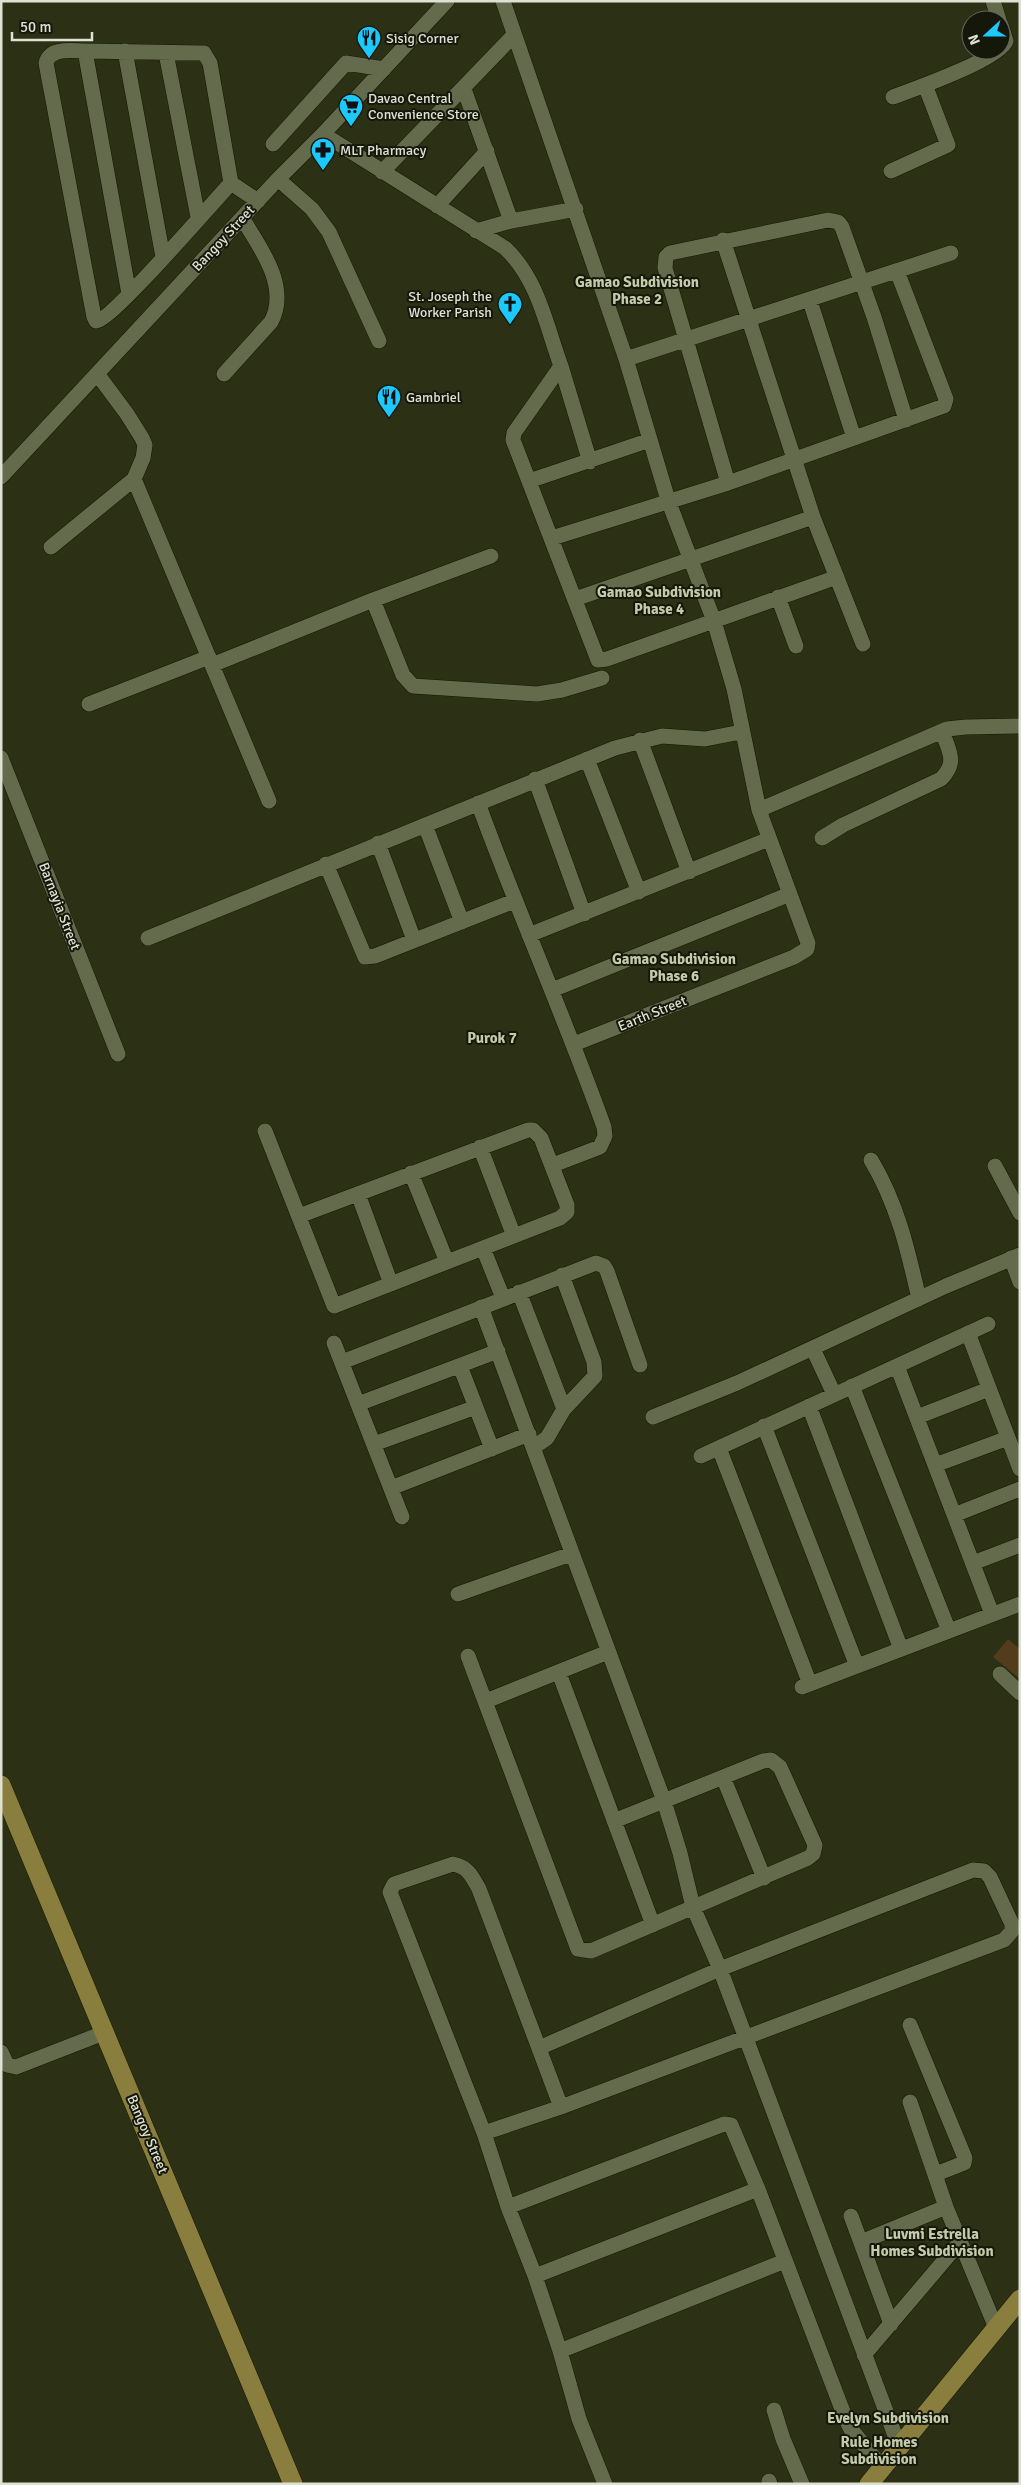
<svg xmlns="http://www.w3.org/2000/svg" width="1021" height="2485" font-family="Signika,sans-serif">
<rect width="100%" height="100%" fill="#2c3015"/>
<path fill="#533c1b" d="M1008,1639L1020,1649V1679L993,1657Z"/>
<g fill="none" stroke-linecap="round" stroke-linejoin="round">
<defs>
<path id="minor" d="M503,1L626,359L668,500L714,621L734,689L759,810L808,943L807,949L794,957L574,1044
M993,1L999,20
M85,51C72,51 50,47 46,63L94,317L96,321C111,321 214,201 231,183
M125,51L163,257
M166,53L198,217
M464,89L511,221
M893,97C912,90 1002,58 1006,41L1001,25
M323,134L505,248C538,279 546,325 561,366L514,433L513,440L598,660L607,659L837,577
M273,144L346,63L384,69
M891,171L948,145L925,85
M382,172L514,35
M278,179L312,209L329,232L379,341
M437,206L487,151
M476,231L511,221L576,209
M723,240L813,517L863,644
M129,294L85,51L204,53L210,63L231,183L258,201
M810,301L854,438
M626,359L951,253
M561,366L590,462
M224,374L271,322C290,287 260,247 242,218
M1,477L278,179L323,134L447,1
M134,479L269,801
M529,481L650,440
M728,483L665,268L666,257L670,253L828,220L838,222L842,227L874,317L906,420
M552,538L728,483L944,406L946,399L897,271
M51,547L134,479L143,458L145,445L142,438L127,414L98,375
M778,597L796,646
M575,599L813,517
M373,600L491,556
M212,665L373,600L403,675L413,686L537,694L562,690L602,678
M89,704L209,657
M640,740L689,872
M1,758L118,1054
M587,759L639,892
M535,779L584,914
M478,803C518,912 565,1018 604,1127L605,1136L600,1147L553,1165
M759,810L947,729L966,727L1020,726
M425,825L462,922
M822,838L843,825L941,779C958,762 949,751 942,731
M378,843L414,940
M326,864L365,957L375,956L514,901
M529,935L769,839
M148,938L615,748L662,736L705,739L741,732
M552,990L790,894
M265,1131L334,1306L560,1218L567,1212V1205L541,1138L533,1130H528L299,1216
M480,1147L514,1236
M871,1160C897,1203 908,1250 919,1299
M995,1166L1020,1213
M411,1173L447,1262
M358,1194L391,1284
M483,1248L503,1298
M1011,1258L1020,1282
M519,1292L564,1409
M481,1307L664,1801L680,1853L693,1907L720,1969L899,2446
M968,1333L1020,1469
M334,1343L402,1517
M813,1349L834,1394
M342,1362L596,1263L604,1266L607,1271L640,1365
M460,1366L492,1449
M897,1366L992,1614
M852,1386L949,1631
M358,1404L498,1351
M809,1406L901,1649
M653,1417L737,1383L946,1286L1020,1255
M917,1417L989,1389
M764,1426L857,1666
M374,1444L476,1407
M534,1447L547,1438L564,1409L595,1376L594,1362L562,1275
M719,1448L810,1684
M701,1456L988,1324
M935,1465L1008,1438
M391,1488L529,1434
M954,1515L1020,1489
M973,1563L1020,1545
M458,1594L571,1554
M468,1656L578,1949L591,1951L808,1858L813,1854L815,1845L780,1767L771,1760L763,1761L614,1821
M559,1673L653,1925
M1000,1674L1020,1693
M802,1687L1020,1604
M486,1701L608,1652
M723,1777L764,1878
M910,2025L965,2158L964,2163L936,2174
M1,2052L7,2065L16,2067L106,2032
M910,2102L946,2207L996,2328
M561,2107L479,1889C472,1876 468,1867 453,1864L394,1884L390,1892L484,2133L508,2207L535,2276L560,2351L579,2419L605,2484
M484,2133L561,2107L1004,1940L1012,1931V1924L990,1877L984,1871L973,1870L720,1969L539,2048
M508,2207L724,2124L731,2125L758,2189L845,2417L850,2428L882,2467
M851,2216L891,2324
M861,2242L946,2207
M535,2276L758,2189
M560,2351L785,2261
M864,2355L960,2242
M774,2410L783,2439L802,2484
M769,2481L770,2484"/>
<path id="major" d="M1,1785L293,2484
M869,2484L1020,2299"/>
</defs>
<use href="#minor" stroke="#141800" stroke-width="16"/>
<use href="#major" stroke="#141800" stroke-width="20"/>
<use href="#minor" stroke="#646a4c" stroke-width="15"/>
<use href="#major" stroke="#897e3d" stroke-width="19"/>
</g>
<defs>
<symbol id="restaurant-pin" viewBox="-11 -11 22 30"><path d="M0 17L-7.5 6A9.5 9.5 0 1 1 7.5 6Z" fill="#1cc9fc" stroke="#15170b"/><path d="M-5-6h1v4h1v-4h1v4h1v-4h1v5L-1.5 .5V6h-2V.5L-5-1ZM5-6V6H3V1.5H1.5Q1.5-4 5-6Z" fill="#111"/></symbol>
<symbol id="supermarket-pin" viewBox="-11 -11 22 30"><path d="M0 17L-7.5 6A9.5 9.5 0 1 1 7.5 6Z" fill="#1cc9fc" stroke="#15170b"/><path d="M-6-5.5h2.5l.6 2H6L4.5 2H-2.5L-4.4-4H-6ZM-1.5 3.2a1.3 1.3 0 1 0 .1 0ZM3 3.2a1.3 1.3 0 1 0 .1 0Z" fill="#111"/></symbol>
<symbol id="pharmacy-pin" viewBox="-11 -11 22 30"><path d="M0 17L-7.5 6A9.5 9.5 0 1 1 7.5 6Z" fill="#1cc9fc" stroke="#15170b"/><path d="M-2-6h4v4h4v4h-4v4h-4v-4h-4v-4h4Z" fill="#111"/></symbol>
<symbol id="church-pin" viewBox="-11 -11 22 30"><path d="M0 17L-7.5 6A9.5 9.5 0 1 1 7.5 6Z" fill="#1cc9fc" stroke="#15170b"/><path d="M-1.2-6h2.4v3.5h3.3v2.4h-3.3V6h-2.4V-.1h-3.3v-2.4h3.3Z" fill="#111"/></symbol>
</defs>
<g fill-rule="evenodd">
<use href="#restaurant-pin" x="355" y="24" width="28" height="38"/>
<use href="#supermarket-pin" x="337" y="92" width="28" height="38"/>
<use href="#pharmacy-pin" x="309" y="136" width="28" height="38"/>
<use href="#church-pin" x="496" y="290" width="28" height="38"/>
<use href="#restaurant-pin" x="375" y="383" width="28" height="38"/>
</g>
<g text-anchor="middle" stroke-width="4" stroke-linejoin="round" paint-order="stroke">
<g font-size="14" fill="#dfe2d2" stroke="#15170b" text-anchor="start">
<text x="386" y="43">Sisig Corner</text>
<text x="368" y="103">Davao Central<tspan x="368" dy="16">Convenience Store</tspan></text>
<text x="340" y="155">MLT Pharmacy</text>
<text x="492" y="301" text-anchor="end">St. Joseph the<tspan x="492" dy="16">Worker Parish</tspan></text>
<text x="406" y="402">Gambriel</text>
</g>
<g font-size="14" fill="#dfe2d2" stroke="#15170b">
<text transform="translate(223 238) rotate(-47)" y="5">Bangoy Street</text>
<text transform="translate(60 906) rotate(69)" y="5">Barnayia Street</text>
<text transform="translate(652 1013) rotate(-22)" y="5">Earth Street</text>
<text transform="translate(148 2134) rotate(67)" y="5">Bangoy Street</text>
</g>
<g font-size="15" font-weight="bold" fill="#c4cbaa" stroke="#15170b">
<text x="637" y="287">Gamao Subdivision<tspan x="637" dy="17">Phase 2</tspan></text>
<text x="659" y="597">Gamao Subdivision<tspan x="659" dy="17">Phase 4</tspan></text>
<text x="674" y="964">Gamao Subdivision<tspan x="674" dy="17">Phase 6</tspan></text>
<text x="492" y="1043">Purok 7</text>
<text x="932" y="2239">Luvmi Estrella<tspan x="932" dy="17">Homes Subdivision</tspan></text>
<text x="888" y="2423">Evelyn Subdivision</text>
<text x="879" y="2447">Rule Homes<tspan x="879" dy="17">Subdivision</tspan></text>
</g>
</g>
<rect width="1021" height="2485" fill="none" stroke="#dfe2d2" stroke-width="5"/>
<g transform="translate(986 35) rotate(249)"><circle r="24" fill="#15170b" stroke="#66685b"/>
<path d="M0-4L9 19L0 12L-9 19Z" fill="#1cc9fc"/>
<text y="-8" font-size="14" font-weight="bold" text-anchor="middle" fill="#dfe2d2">N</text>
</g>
<path d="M12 32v8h80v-8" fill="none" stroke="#dfe2d2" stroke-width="2.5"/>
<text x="20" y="32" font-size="15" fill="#dfe2d2" stroke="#15170b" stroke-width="4" paint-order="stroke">50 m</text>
</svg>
